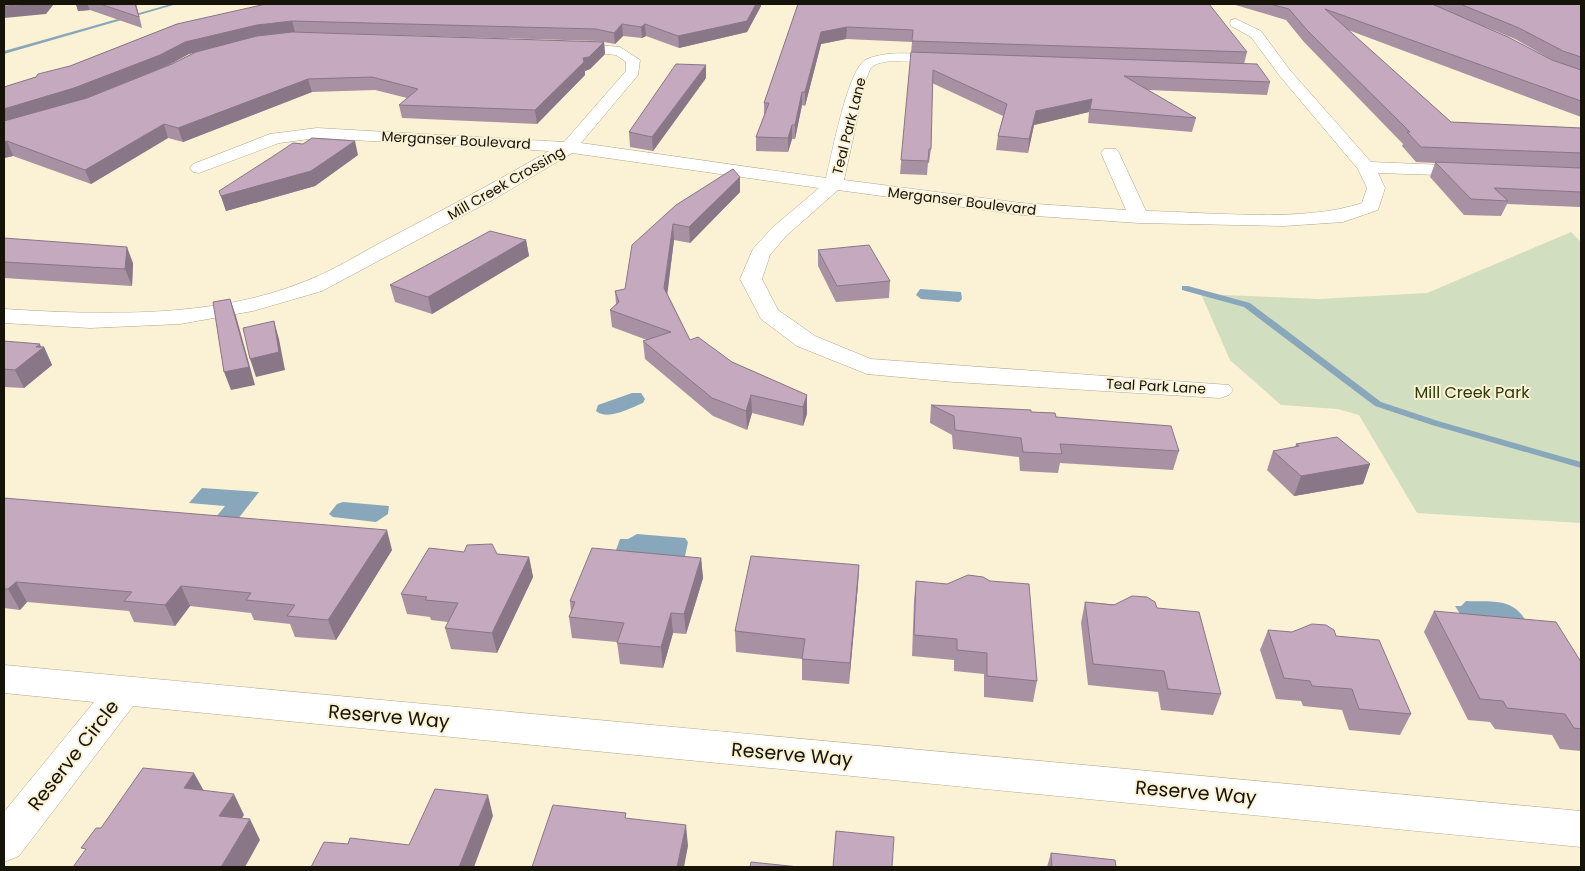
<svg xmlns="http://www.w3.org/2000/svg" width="1585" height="871" font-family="Poppins,sans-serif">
<rect width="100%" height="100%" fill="#fbf2d5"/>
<path fill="#d1dec0" d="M1571,232L1581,242V523L1417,513L1359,415L1338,409L1281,405L1230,360L1201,294L1319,299L1427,293Z"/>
<path fill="#88a7ba" d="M920,289L961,292L962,299L959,302L921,299L916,295Z
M632,393H641L645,399L643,403C630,408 608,421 596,411L598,405Z
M202,488L259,492L234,524L211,523L225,506L189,503Z
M343,502L389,506L388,514L376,522L333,517L329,514L337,504Z
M637,534L685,538L688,542L685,556L673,561L616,550L620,539H628Z
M1466,601C1490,602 1513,597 1526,621L1460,614L1455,606H1461Z"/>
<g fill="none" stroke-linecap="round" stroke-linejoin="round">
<path fill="#88a7ba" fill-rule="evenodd" d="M171,4H177L4,54V51Z
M1182,286H1188L1250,303L1381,402L1438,421L1581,462V468L1432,425L1375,406L1244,307L1182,290Z"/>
<defs>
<path id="street" d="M1236,19L1261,31L1289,69L1371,162L1469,166L1475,167L1478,171L1475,175L1469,176L1378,173L1385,188L1378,210L1343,222L1284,226L1139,223L1021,215L838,190L786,236L770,255L762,279L778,310L815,336L871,359L1229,385L1233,390L1229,395L1220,398L954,382L867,374L797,346L761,319L740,279L753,249L772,228L819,188L572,153L496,198L322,291L253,311L180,324L90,328L4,323V309C101,315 214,319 306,281C332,271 356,256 380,243C437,213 494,183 549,151L317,138L279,143L199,173L193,172L190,168L193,164L270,134L317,128L564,142L626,71V62L616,55L561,49L559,46L561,43L566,42L620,47L640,60L638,75L581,143L826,178C832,155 848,66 867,59C892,49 922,55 948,56L955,60L953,63C934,68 885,53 871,68C869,70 868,76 866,79L844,180L1021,203L1126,210L1101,153L1104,149H1116L1119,153L1146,211C1209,212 1304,223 1362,203L1367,188L1358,169L1279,75L1251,37L1231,26L1230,23L1231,20Z
M4,665L1581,811V847L133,706L19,856L4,862V812L94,702L4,693Z"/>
</defs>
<use href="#street" stroke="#aea68a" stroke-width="1"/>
<use href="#street" fill="#fff" fill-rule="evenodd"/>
</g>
<path fill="#a991a4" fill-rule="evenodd" d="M76,4H136L142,28L90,10L78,11Z
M798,4L1247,52L1244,64L1270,82L1267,95L1148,90L1196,118L1192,132L1088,123L1089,112L1034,125L1028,153L996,150L998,136L1003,116L932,83L931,149L929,163H928L927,175L900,174L912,42L846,39L821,44L805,106L802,105L795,139H792L788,152L756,151V137L764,116V103Z
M1232,4H1581V117L1348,30L1451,122L1581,128V208L1580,207L1507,204L1501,216L1464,215L1430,177L1435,163L1416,162L1402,146L1403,144L1304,42L1286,20ZM1484,26L1515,39L1554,61Z
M761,6L747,32L679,48L646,36L642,38L623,36L615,44L604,42L605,54L590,69L585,71V75L537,124L402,118L399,105L407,98L375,90L312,92L183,142L168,138L91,184L13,156L4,158V87L70,66L177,24ZM294,32L597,41L603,42ZM193,53L172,64L166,67L189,54Z
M706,78L653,151L630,147L629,132Z
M358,155L315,186L226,211L219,191Z
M740,177V192L690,243L674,240L667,293L690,340L732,362L807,395V414L803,426L752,413L747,430L713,416L645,359L643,341L647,340L612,327L610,310L616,304L615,291L625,289L676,205Z
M4,238L133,263L132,286L4,278Z
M526,240L529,256L432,314L395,302L390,285Z
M818,250L890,281L889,298L836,302L818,266Z
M4,341L44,347L52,365L24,388L4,387Z
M931,405L1031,412L1056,417L1179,451L1173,470L1060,463L1058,473L1020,471L1019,457L953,449L952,435L930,423Z
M1296,444L1370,464L1363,484L1294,496L1267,470L1273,451L1295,447Z
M4,498L392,550L336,640L295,637L290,624L254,620L251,613L190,606L175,626L134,622L129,611L27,602L20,610L4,608Z
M497,554L529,557L533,577L497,653L451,649L445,628L448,622L431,620L430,617L407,614L401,594Z
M701,558L703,578L686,634L673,633L663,668L620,664L617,642L572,638L569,617L571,612L570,601Z
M859,565L858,585L849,684L802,680V659L736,652L735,631Z
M916,581L1037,681L1033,702L984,697V674L954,671V660L912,656L914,601Z
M1085,602L1157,608L1221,694L1213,715L1161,710L1158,692L1088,685L1081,623Z
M1434,611L1581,662V751L1560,749L1552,735L1495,729L1490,722L1468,720L1424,632Z
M1268,630L1336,636L1411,714L1400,735L1349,730L1342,710L1303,706L1301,701L1276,699L1260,650Z
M1051,853L1116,867H1047Z"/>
<path fill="#897686" d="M35,4H54L46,14L4,18V6Z
M76,4H87L90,10L78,11Z
M135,4H136L142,28L139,17Z
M756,4H761V6L747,32L679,48L678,36Z
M292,21L295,32L260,36L189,54L164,67L79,101L4,124V109L185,42L257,25Z
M622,24L623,36L615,44L614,33Z
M645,24L646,36L642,38L641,27Z
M847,27L846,39L821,44L805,106V92L821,32Z
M604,42L605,54L590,69L585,71L583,58Z
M584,62L585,75L537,124L535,110Z
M706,65V78L653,151L652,137Z
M308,79L312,92L183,142L178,128Z
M802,92V105L795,139V125Z
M1092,99L1089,112L1034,125L1028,153L1029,139L1036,111Z
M164,124L168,138L91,184L85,170Z
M792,125V139L788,152V138Z
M7,141L13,156L4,158V142Z
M355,141L358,155L315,186L226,211L221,196Z
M740,177V192L690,243L689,227Z
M673,224L674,240L666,305L664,288Z
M526,240L529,256L432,314L428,297Z
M127,247L133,263L132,286L125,269Z
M230,299L236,316L255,385L231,390L224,372Z
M274,321L279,339L285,370L256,377L250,359Z
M40,344L42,349L44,347L52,365L24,388L15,370Z
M751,395L752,413L747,430L746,411Z
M807,395V414L803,426V407Z
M1370,464L1363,484L1294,496L1301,476Z
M387,530L392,550L336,640L328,620Z
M529,557L533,577L497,653L492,633Z
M701,558L703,578L686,634L684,614Z
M859,565L858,585L849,684L850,663Z
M16,582L27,602L20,610L8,589Z
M181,586L190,606L175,626L165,605Z
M671,613L673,633L663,668L661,647Z
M194,773L205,793L184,788Z
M234,794L244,815L230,836L219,816Z
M488,795L493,816L474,867H459Z
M250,819L260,840L245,867H221Z
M686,825L688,846L684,867H677Z"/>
<path fill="#c4a9bf" stroke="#897686" d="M4,4H35L4,6Z
M100,4H135L139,17Z
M266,4H756L747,21L678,36L645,24L641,27L622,24L614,33L596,29L292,21L257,25L185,42L160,55L74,88L4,109V87L36,77L38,74L70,66L177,24Z
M798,4H1209L1247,52L912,41L913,30L847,27L821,32L805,92H802L795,125H792L788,138L756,137L769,103H764Z
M1270,4H1432L1508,37L1552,60L1581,70V101L1325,9L1451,122L1581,128V153L1421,147L1407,132H1410L1307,30L1289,9Z
M1460,4H1581V57L1563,51L1519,28Z
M292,32L604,42L589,57L583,58L584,62L535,110L399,105L418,89L372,77L308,79L178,128L164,124L85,170L7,141L4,142V121L87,98L172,64L196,52L257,36Z
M911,52L1257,64L1270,82L1124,76L1196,118L1090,109L1092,99L1036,111L1029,139L998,136L1007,104L933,70L931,149H929L928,161L901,160Z
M676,64L706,65L652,137L629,132Z
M312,138L355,141L311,171L221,196L219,191L275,155L293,143L303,144Z
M1435,162L1581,168V192L1494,188L1508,201L1471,199Z
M733,169L740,177L689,227L673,224L664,288L690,340L698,337L732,362L807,395L803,407L751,395L746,411L712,398L643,341L671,332L610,310L619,302L615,291L625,289L632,245L676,205Z
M490,231L526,240L428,297L390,285Z
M4,238L127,247L125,269L4,262Z
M869,245L890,281L837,286L818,250Z
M230,299L249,367L224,372L213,302Z
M274,321L279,352L250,359L243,328Z
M4,341L40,344L36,347H44L15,370L4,369Z
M931,405L1031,410V412L1055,413L1056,417L1171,426L1179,451L1060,444L1062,454L1023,452L1021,438L955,430L954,416Z
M1337,437L1370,464L1301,476L1273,451L1299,446L1296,444Z
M4,498L387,530L328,620L287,616L295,605L246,600L251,593L181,586L165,605L124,601L132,592L16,582L8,589H4Z
M492,544L497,554L529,557L492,633L445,628L458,603L425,600L427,597L401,594L429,548L464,552L467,545Z
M592,548L701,558L684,614L671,613L661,647L617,643L624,623L569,617L575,602L570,601Z
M751,556L859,565L850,663L802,659L805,639L735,631Z
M968,575L983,577L990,581L1029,584L1037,681L987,676V653L957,650V639L914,635L916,581L947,584Z
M1132,596L1147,597L1155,602L1157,608L1199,612L1221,694L1168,689L1164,671L1093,664L1085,602L1114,605Z
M1434,611L1556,622L1581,662V729L1574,728L1565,714L1507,708L1503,701L1480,699Z
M1312,624L1326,625L1334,630L1336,636L1379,640L1411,714L1359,709L1352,689L1312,686L1310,681L1284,678L1268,630L1292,632Z
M143,768L194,773L184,788L234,794L219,816L250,819L221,867H73L86,849L81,848L96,828H101Z
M435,789L488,795L459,867H311L324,842L348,844L350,838L409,845Z
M553,805L626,813L625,818L686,825L677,867H532Z
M836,831L894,837L892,867H833Z
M1051,853L1115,860L1116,867H1052Z
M751,862L799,867H750Z"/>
<g text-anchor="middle" stroke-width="4" stroke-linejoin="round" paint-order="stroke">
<g font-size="14" fill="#161309" stroke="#fbf2d5">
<text transform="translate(849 126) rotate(-76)" y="5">Teal Park Lane</text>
<text transform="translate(456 140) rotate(3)" y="5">Merganser Boulevard</text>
<text transform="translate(506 183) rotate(-30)" y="5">Mill Creek Crossing</text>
<text transform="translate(962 201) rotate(7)" y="5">Merganser Boulevard</text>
<text transform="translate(1156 386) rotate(3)" y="5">Teal Park Lane</text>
</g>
<g font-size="16" fill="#2b3b09" stroke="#fbf2d5">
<text x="1472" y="398">Mill Creek Park</text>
</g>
<g font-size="19" fill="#161309" stroke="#fbf2d5">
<text transform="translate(389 716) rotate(5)" y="7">Reserve Way</text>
<text transform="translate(792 754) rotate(5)" y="7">Reserve Way</text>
<text transform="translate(73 755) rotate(-52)" y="7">Reserve Circle</text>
<text transform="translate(1196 792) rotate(5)" y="7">Reserve Way</text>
</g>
</g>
<rect width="1585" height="871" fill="none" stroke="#161309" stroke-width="10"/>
</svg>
